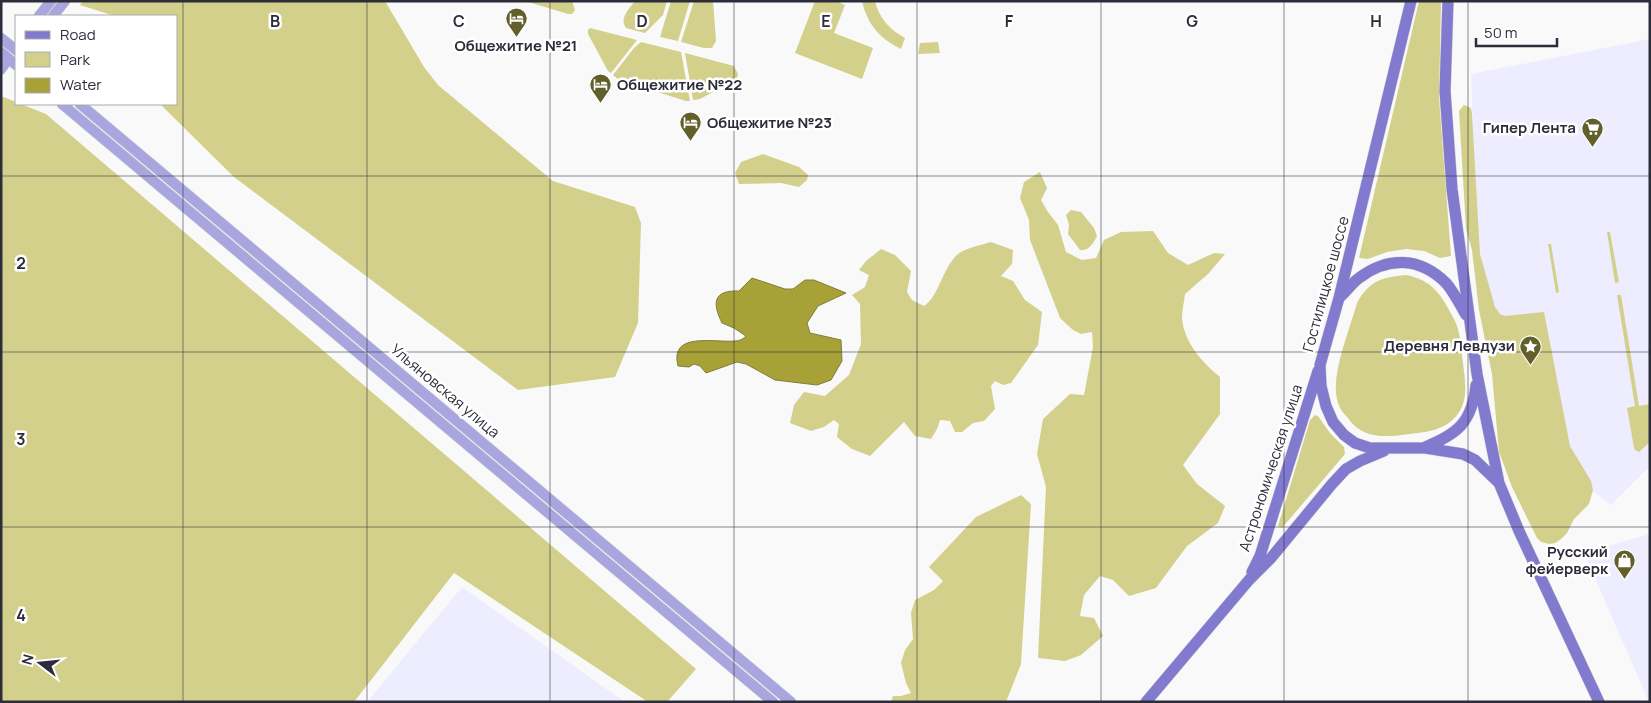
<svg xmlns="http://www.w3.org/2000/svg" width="1651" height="703" font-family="Manrope,sans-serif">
<rect width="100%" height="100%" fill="#f9f9f9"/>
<path fill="#eeedff" d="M1650,39V466L1611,505L1593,491L1566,446L1495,319L1477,260L1471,74Z
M1650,534V702H1649L1584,553Z
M462,587L625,702H367Z"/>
<path fill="#d3d08c" d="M83,1H385L424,67L438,85L553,181L635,207L641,223L638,323L615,377L518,390L234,177L160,104H176V16H115L80,5Z
M525,1H572L575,10L572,14H568Z
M635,1H667L663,15L645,33L626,28C619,18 629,9 635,1Z
M671,1H690L678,41L660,37Z
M694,1H713L716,41L712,48H704L681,42Z
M815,1H836L845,5L834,33L873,48L862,79L795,53Z
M862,1H875C879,18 890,30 905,38L901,49C880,39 867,24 862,1Z
M1419,1H1441L1439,98L1451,256L1440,258L1424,251L1406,249L1387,252L1368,259L1359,258Z
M590,28L637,40L611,73L608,71L588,34V30Z
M641,42L681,52L690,101H686L619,80L613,75L634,48Z
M938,42L940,53L918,54L920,43Z
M685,53L734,66L738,74L737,79L700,99L693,100Z
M1,96L16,102V104H21L46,114L696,669L667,702H648L454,573L354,702H1Z
M1464,105L1471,108L1472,114L1480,254L1495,307L1500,314L1505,316L1544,312L1570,446L1591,481L1593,490L1589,504L1574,519L1567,533L1561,539L1555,543L1549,544L1541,542L1537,538L1512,487L1499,452L1492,374L1479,310L1472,250L1466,229L1459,111Z
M763,154L799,167L808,175L807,180L799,187L781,183L739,184L735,173L741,162Z
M1040,172L1047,188L1041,200L1048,212L1058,225L1066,252L1082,260L1096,258L1104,240L1121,232L1153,231L1168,253L1188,265L1214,253L1225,254L1208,274L1185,294C1184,302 1182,311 1182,318C1184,343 1203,363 1220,377V414L1183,465L1197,484L1225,506L1218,523L1187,546L1156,588L1129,596L1113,580L1100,576L1084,595L1080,616L1094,618L1103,636L1081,655L1065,661L1038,658L1046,487L1037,454L1043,419L1070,394L1084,395L1093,347L1092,332L1081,334L1073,330L1060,318L1030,240L1029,220L1020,198L1024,182Z
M1071,210L1081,212L1094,228L1097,236C1093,244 1089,251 1080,250L1068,234L1069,225L1066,215Z
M1607,232H1610L1619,282L1615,283Z
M991,242L1013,250L1012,264L1001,276L1013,281L1025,300L1042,312L1038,345L1011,383L1003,385L995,381L991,386L995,409L984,421L973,423L962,432H955L950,421L940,420L937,429L931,439L915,436L904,422L870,456L852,449L837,437L839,424L834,420L824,427L811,431L790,423L794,405L804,392L825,396L849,375L861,344L860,304L852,295L865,287L869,275L859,270L866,261L881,249L895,255L911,271L907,292L912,300L924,306C940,296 943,263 961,252C970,247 981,245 991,242Z
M1548,244H1551L1559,292L1556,293Z
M1406,275C1433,280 1442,296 1454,319C1461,332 1461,349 1463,363C1465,380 1469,400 1457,415C1445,430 1428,432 1410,434C1386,437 1363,440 1348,418C1343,413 1338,406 1337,399C1331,373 1350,329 1357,303C1369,281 1382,277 1406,275Z
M1617,295H1621L1639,406L1650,404V442L1639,452L1635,450L1634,448L1627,408L1635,406Z
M1315,415L1318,416L1330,433L1344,447L1345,454L1282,528L1278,526L1310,420Z
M1021,495L1031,504L1021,664L1006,702H891L893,696H901L911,693L906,683L901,663L905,650L913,639L911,613L915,600L934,590L943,581L929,567L976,517Z"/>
<path fill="#a7a138" stroke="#827e39" d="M752,278L785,289H793L805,280H814L846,293L818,306L807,323L810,333L841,340L842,361L831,380L817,385L775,380L746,364L737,362L706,373L700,366L694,364L689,367L678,366C669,331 715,343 735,341C740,341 743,339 746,336L734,328L722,323C712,303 713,290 739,291Z"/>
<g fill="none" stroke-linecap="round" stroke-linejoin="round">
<defs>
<path id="minor" d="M1,70L9,59"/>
<path id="tertiary" d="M39,16L51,1
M53,16L65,1
M1,38L16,50
M1,52L16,65
M62,104L773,702
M80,104L791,702"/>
<path id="secondary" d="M1411,1L1339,298L1320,365L1321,386L1326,406L1333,422L1344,435L1355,443L1370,448H1425L1463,454L1475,460L1499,483
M1448,1L1445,91L1452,189L1477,374L1499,483L1519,531L1599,702
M1340,297C1347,291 1352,283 1359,278C1388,256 1420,257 1446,283C1454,292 1460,305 1466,315
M1425,447C1458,434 1472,422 1476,385
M1252,572L1260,556L1318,371
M1146,702L1249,580L1271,558L1332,484L1346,469L1360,461L1384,451"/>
</defs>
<use href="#minor" stroke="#d4d4d7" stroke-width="10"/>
<use href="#tertiary" stroke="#d4d4d7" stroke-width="11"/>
<use href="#secondary" stroke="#d4d4d7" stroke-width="12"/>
<use href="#minor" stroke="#a8a5df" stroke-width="9"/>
<use href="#tertiary" stroke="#a8a5df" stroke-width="10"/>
<use href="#secondary" stroke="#827ace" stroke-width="11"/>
</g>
<path fill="none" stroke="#2d2c3a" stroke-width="1" stroke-opacity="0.55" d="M183,1V702M367,1V702M550,1V702M734,1V702M917,1V702M1101,1V702M1284,1V702M1468,1V702M1,176H1650M1,352H1650M1,527H1650"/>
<defs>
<symbol id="hotel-pin" viewBox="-11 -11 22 30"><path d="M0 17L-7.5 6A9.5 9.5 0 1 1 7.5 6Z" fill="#625f2b" stroke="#fff"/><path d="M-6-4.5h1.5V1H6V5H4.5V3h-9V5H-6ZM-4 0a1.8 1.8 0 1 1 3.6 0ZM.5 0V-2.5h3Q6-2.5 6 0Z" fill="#fff"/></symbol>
<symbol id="supermarket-pin" viewBox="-11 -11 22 30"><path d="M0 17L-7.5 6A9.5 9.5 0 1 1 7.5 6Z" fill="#625f2b" stroke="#fff"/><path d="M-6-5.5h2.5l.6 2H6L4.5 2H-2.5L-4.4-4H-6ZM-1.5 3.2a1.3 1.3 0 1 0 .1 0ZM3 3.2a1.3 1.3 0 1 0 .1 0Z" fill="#fff"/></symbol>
<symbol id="sight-pin" viewBox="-11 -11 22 30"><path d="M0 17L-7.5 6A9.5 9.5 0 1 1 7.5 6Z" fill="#625f2b" stroke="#fff"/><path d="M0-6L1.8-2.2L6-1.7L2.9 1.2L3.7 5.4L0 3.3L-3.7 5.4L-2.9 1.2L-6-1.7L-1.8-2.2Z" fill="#fff"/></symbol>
<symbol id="shop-pin" viewBox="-11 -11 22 30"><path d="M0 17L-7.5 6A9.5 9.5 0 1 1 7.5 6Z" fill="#625f2b" stroke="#fff"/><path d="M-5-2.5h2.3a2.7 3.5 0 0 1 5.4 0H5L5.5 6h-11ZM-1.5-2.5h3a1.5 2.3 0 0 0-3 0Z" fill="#fff"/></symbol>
</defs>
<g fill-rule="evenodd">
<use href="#hotel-pin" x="504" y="6" width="25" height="34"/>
<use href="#hotel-pin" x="588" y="72" width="25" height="34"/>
<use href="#hotel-pin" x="678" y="110" width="25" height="34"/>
<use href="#supermarket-pin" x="1580" y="116" width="25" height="34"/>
<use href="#sight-pin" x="1518" y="334" width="25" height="34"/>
<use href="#shop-pin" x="1612" y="548" width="25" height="34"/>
</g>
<g text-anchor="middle" stroke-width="5" stroke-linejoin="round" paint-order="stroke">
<g font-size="15" font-weight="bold" fill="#2d2c3a" stroke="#fff" text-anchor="end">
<text x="516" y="51" text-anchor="middle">Общежитие №21</text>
<text x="617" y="90" text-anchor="start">Общежитие №22</text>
<text x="707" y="128" text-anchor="start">Общежитие №23</text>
<text x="1576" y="133">Гипер Лента</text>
<text x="1515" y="351">Деревня Левдузи</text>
<text x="1608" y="557">Русский<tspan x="1608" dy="17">фейерверк</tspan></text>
</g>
<g font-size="15" fill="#2d2c3a" stroke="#fff">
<text transform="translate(1326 284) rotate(-75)" y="5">Гостилицкое шоссе</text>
<text transform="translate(445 391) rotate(40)" y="5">Ульяновская улица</text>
<text transform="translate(1271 468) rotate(-72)" y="5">Астрономическая улица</text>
</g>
</g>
<g font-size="16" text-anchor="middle" font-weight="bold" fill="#2d2c3a" stroke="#fff" stroke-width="5" stroke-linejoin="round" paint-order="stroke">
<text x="275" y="27">B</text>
<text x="459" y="27">C</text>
<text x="642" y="27">D</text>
<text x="826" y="27">E</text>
<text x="1009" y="27">F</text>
<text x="1192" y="27">G</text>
<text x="1376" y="27">H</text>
<text x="21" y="269">2</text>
<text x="21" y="445">3</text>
<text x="21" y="621">4</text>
</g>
<rect width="1651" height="703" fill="none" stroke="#2d2c3a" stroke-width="5"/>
<rect x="15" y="15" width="162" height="90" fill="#ffffff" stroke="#ababb0"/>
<rect x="25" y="31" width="25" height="8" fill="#827ace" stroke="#ababb0"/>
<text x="60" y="40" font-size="15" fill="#2d2c3a">Road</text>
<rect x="25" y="52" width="25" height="15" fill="#d3d08c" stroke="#ababb0"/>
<text x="60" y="65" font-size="15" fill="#2d2c3a">Park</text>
<rect x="25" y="78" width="25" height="15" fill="#a7a138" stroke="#ababb0"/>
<text x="60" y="90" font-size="15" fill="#2d2c3a">Water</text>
<g transform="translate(40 663) rotate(286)" stroke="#ffffff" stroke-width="4" paint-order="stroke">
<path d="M0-4L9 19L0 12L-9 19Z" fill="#2d2c3a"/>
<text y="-8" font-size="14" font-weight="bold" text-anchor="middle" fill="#2d2c3a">N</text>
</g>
<path d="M1476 38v8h81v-8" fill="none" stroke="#2d2c3a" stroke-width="2.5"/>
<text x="1484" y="38" font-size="15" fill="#2d2c3a" stroke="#ffffff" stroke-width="4" paint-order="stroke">50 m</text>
</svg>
